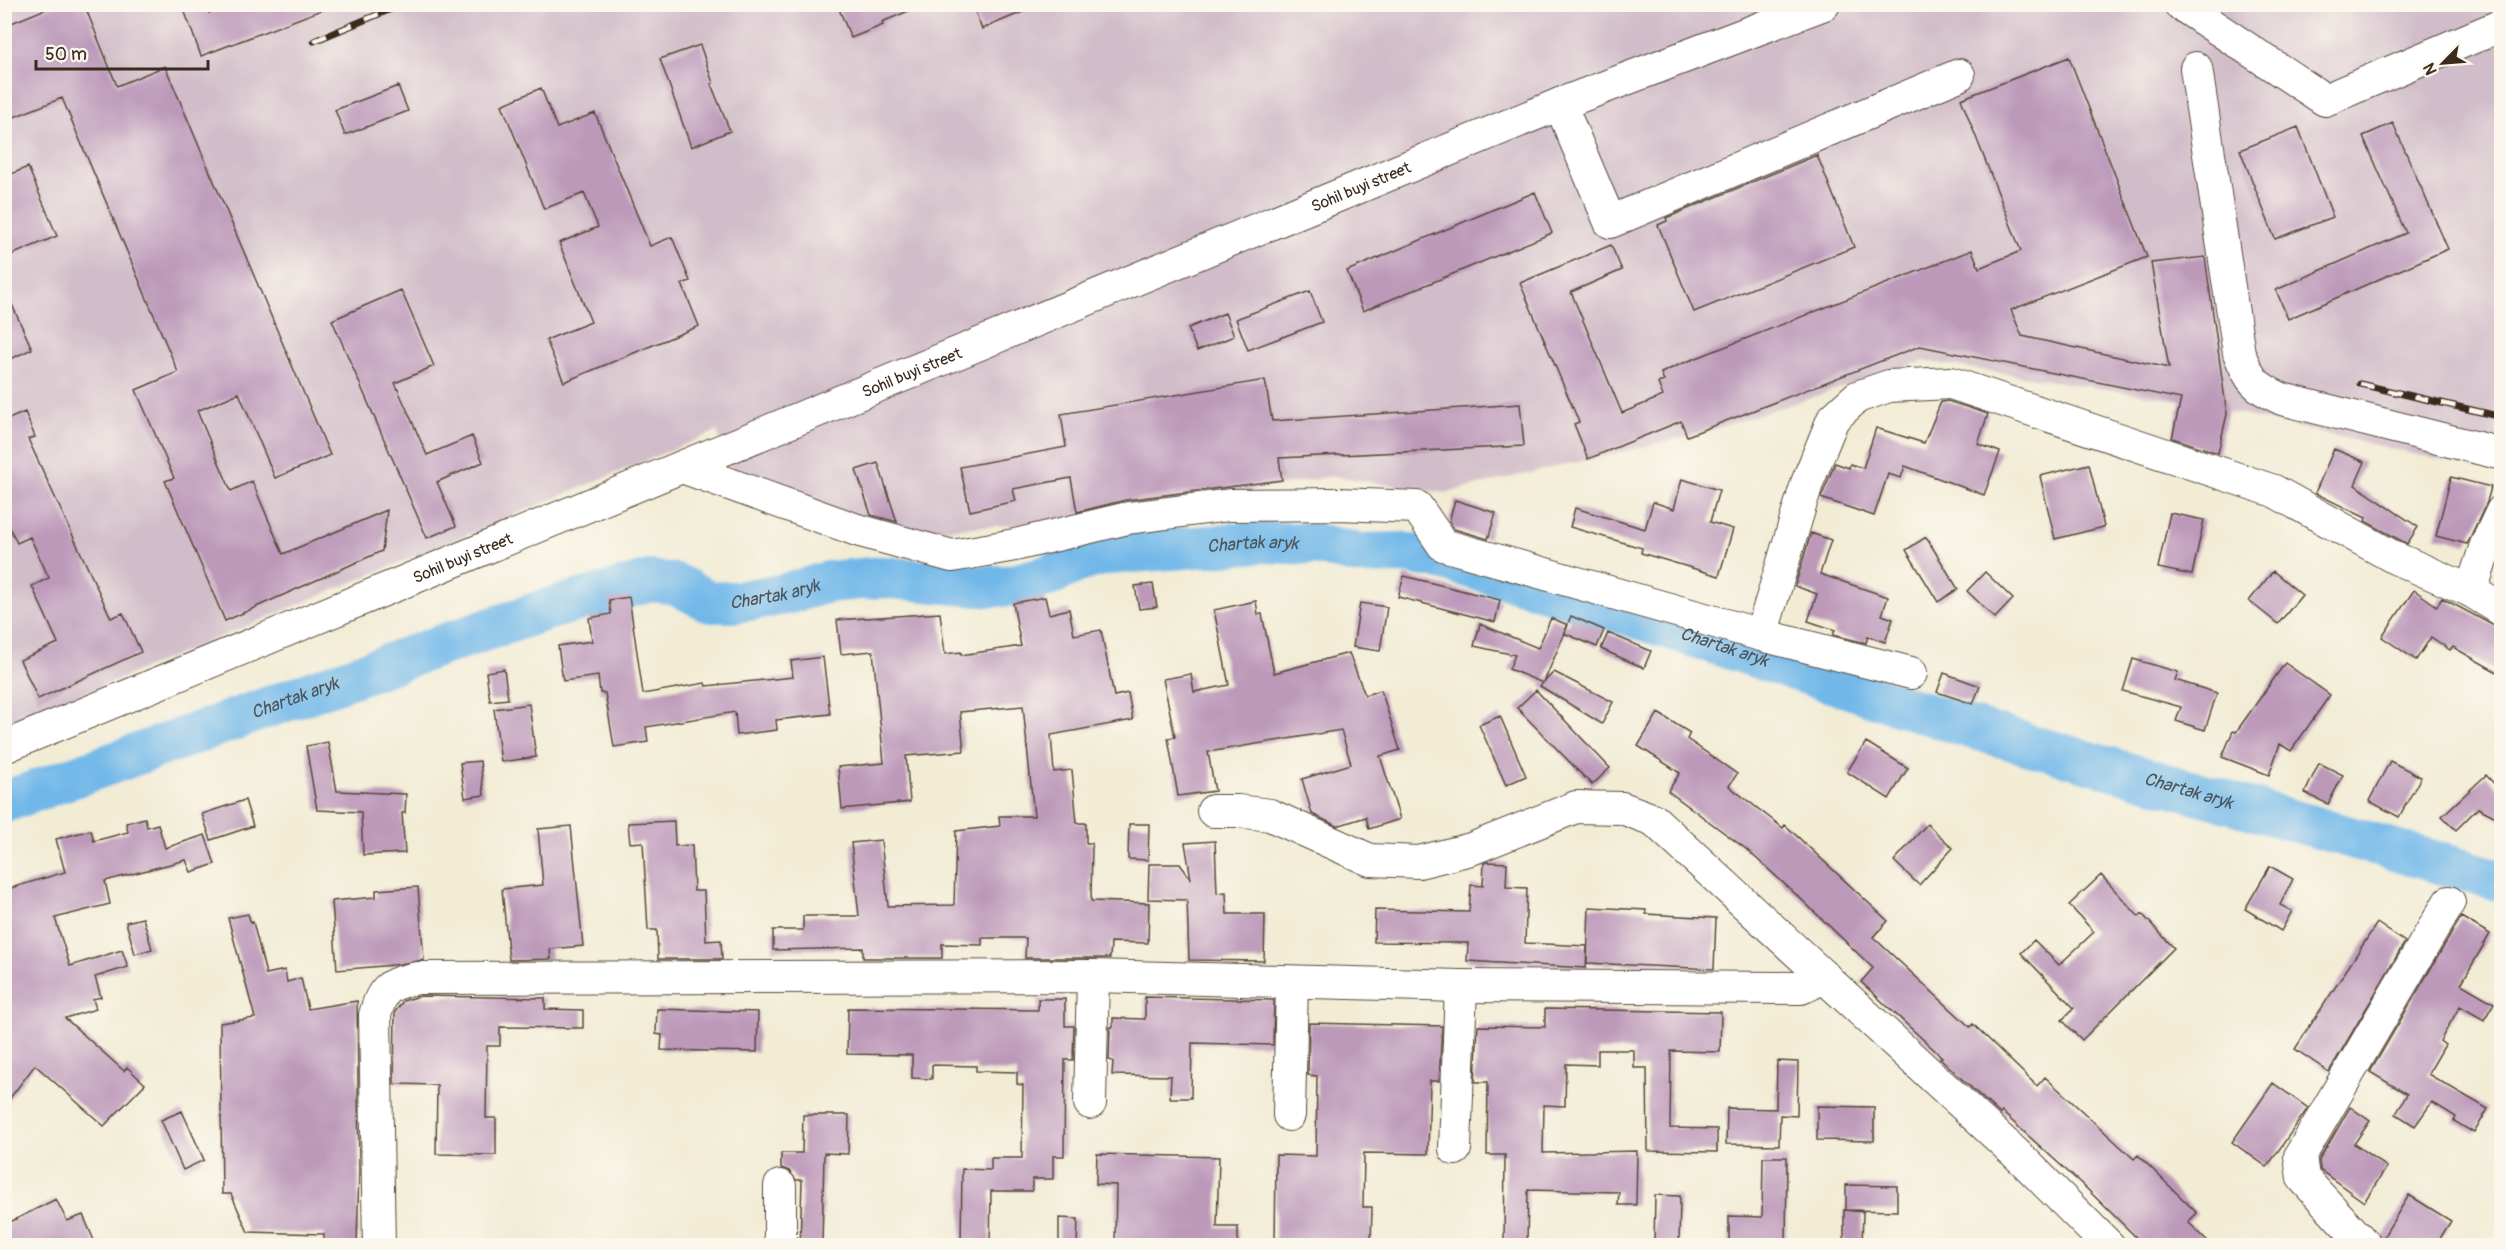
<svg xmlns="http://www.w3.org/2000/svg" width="2506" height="1250" font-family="Pangolin,sans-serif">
<rect width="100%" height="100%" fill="#fbf7ec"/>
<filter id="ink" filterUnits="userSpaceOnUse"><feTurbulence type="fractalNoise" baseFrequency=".0167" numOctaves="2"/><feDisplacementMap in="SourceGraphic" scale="12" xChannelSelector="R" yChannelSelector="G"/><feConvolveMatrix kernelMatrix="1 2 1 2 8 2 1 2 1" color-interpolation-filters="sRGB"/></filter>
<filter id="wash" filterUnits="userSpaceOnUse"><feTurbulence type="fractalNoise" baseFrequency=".008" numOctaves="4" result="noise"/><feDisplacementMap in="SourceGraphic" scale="24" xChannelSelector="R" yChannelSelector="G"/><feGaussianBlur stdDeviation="1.35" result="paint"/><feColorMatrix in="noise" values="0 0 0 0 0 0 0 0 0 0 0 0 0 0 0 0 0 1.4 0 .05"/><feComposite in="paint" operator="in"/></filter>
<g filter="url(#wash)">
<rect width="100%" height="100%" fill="#f2ecd5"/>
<path fill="#d1bdc9" d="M5,5H2501V474L2178,400L1924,361L1701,433L1445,493L1332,476L1078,521L877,533L734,477L717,431L5,726Z"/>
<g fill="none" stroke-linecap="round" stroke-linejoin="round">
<path stroke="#71b8e9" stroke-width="42" id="s1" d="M4,802L442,645L545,610L650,581L676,584L710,602H736L786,594L828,582L883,577L978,586H1010L1050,575L1077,562L1107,554L1261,542L1316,544L1360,554L1402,553L1438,558L1613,610L1961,725L2502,881"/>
</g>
<g id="blocks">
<path fill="#bc98b9" d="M58,4H84L117,86L165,66L330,455L275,478L239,393L197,411L231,491L252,481L283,554L387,510L382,551L225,621L165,481L174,478L136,390L178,372L62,98L4,121V26Z
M182,4H206L209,13L231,4L332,6L201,56Z
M851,4H922L923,5L882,22L883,25L851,38L839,9Z
M972,4H1039V5L982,29Z
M700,45L713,83L711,84L730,131L691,147L660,59Z
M2069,57L2147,257L2011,310L2022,336L2169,368L2151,263L2205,257L2227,414L2218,453L2172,438L2181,399L1920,346L1687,436L1681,421L1588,459L1574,424L1579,422L1520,283L1611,245L1622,270L1571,292L1622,413L1663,396L1658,383L1664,381L1661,373L1681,364L1972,250L1979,268L2021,251L1961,99Z
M398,86L408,111L345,135L335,110Z
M541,88L557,128L595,113L650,246L672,237L690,281L682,284L699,326L564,382L546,340L591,322L559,243L598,227L584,193L544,209L502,105Z
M2393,123L2448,249L2288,319L2276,290L2406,233L2363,136Z
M2298,127L2333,217L2275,239L2240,150Z
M1817,155L1854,247L1694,312L1658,225L1667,221L1666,218Z
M28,167L57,236L4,258V177Z
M1535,192L1552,233L1363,311L1347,271Z
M4,287L32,349L4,362Z
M401,290L434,366L395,383L427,455L472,436L483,462L437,482L456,526L427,538L332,320Z
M1310,291L1322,322L1248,350L1236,319Z
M1225,313L1234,336L1197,351L1188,328Z
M1265,380L1272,421L1520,404L1524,446L1279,458L1282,480L1126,500L1077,512L1071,478L1013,489L1016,501L970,511L960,467L1066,447L1061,414Z
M1948,401L1988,414L1978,444L2000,452L1984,495L1905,466L1901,478L1888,474L1874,516L1821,498L1835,463L1849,468L1850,464L1863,468L1876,428L1924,443L1941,402Z
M25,412L35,437L28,439L111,618L123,613L141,652L38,699L20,660L58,643L32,586L49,578L30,537L17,543L4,516V421Z
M2334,449L2365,462L2355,485L2418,527L2407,544L2365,521L2366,518L2315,493Z
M878,463L897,522L871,515L856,470Z
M2089,464L2104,527L2055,539L2040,476Z
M2451,477L2491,487L2487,502L2467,544L2436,536Z
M1682,479L1719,490L1710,522L1733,529L1719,576L1641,553L1642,548L1570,527L1575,508L1645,529L1653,502L1674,509Z
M1455,500L1496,513L1488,539L1454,529L1449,521Z
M2170,513L2204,520L2192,575L2158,568Z
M1811,533L1831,540L1820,574L1888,597L1882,615L1893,619L1885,642L1868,636L1866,643L1833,635L1835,630L1808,621L1817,594L1795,586Z
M1926,537L1958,589L1938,602L1906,550Z
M2273,571L2302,595L2278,624L2249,601Z
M1985,572L2013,599L1995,618L1967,591Z
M1404,576L1500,600L1495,622L1398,597Z
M1153,584L1157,607L1139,609L1135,586Z
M2414,590L2437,606L2442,598L2502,630V675L2453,647L2450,650L2431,637L2416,660L2382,637Z
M629,597L643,694L705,683L706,686L793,677L791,661L823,657L830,714L776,720L777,730L737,735L735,712L646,727L648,742L614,747L605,693H600L598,676L563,681L558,646L592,641L589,618L611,614L609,600Z
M1045,597L1049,614L1069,609L1074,635L1101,630L1114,696L1128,693L1133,720L1051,735L1054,772L1072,770L1077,823H1086V843H1092L1091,901L1149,903L1148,943L1111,942L1110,958H1025L1026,938H982V945L942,944V958H863V948L773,950V930H803V916H859L851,843L881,840L888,906L954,905L956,831L1000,826L999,816H1034L1023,706L960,712L964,751L906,756L910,802L842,809L838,767L884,763L873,651L841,654L837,620L940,613L945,654L961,652V655L1021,646L1013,603Z
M1256,601L1258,614H1262L1274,673L1349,653L1365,695L1381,690L1400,750L1380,756L1400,819L1369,829L1366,817L1337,826L1312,814L1302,779L1351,764L1341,730L1208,752L1215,791L1178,796L1168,738L1175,737L1163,679L1191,674L1194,692L1229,685L1214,610Z
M1360,603L1387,607L1380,651L1353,647Z
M1571,616L1604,630L1597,647L1564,633Z
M1551,618L1568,625L1544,682L1554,672L1613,702L1602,724L1540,686L1543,683L1509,669L1515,655L1474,646L1480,624L1538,648Z
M1608,633L1651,651L1644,668L1601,649Z
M2133,659L2178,672L2175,680L2217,693L2205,730L2176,721L2181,707L2123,691Z
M2285,663L2330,695L2291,751L2280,744L2269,775L2222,757L2233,731L2236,732Z
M504,669L508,699L490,701L486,672Z
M1944,673L1980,686L1973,704L1937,692Z
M1536,690L1610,768L1592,785L1517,708Z
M529,704L536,757L501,762L494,709Z
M1658,713L1690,733L1687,739L1737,774L1729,786L1783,828L1785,825L1888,921L1873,937L1970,1027L1973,1024L2037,1086L2045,1077L2134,1159L2138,1155L2197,1213L2188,1222L2212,1245H2144L2087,1189L2002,1112L2000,1114L1963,1080L1940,1058L1942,1057L1861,982L1873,968L1801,899L1746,849L1668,791L1680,773L1638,746Z
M1500,716L1526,776L1506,785L1479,725Z
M328,742L337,791L406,794L405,813H402L405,853L363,855L361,812L317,810L306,746Z
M1866,742L1908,768L1889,799L1847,772Z
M480,761L484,795L465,798L460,763Z
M2390,761L2421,777L2399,817L2369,801Z
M2319,763L2343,775L2328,804L2305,793Z
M2486,775L2502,792V820L2478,808L2456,830L2442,816Z
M245,800L253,826L211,840L202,814Z
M145,818L147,827L158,824L165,848L205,835L215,864L191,872L186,860L105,881L110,904L55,918L70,966L122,950L128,967L95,977L101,997L93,999L96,1009L65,1018L124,1071L127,1067L145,1084L104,1126L35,1065L4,1106V965L12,959L4,935V890L65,872L56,839L91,830L94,841L128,832L126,823Z
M674,821L675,846L692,845L694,891H704L706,941L721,940L722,959H658L657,930H648L643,842L630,843L628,823Z
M1129,824H1149L1148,860L1128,859Z
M1927,824L1953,848L1919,885L1894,861Z
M571,826L583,946L550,949L551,959L509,960L502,889L543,885L538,829Z
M1215,841L1217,893L1226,892L1227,914H1265L1264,961L1189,960L1187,900L1148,899L1149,864H1180L1191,879L1185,843Z
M1487,862L1507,863L1506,887L1527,888L1525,943L1587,946L1586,968L1467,961L1468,943L1374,942L1375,910L1469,912L1471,885L1483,886L1484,863Z
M2270,866L2293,879L2280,905L2292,911L2281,931L2245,909Z
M2101,875L2139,917L2142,914L2174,948L2082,1040L2062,1020L2074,1008L2021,953L2034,940L2059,965L2094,932L2069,905Z
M418,887L424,960L394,965L337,970L332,901L376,897V890Z
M1589,907L1646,910V914L1716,918L1714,969L1587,963Z
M248,914L251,923L253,922L266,974L285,970L287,982L301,978L308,1009L357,1001L359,1169L357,1245H324V1234L248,1232L231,1194H222L220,1023L255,1018L228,918Z
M2461,917L2490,934L2461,984L2494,1003L2484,1020L2460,1006L2440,1041L2445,1045L2428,1074L2488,1109L2474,1133L2454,1121L2456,1117L2432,1102L2415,1126L2396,1114L2407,1094L2370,1072Z
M143,918L152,949L135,954L126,922Z
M2377,923L2405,942L2329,1072L2295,1049Z
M420,996L545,998V1009L583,1010V1028L500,1027V1046H487L486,1118H496V1155L436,1154L437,1085L394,1084L395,1012L403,1001Z
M1145,997L1274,1000L1273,1045L1192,1043L1191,1098H1170L1171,1076L1112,1075L1113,1061L1109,1060L1110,1027H1113V1018L1145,1019Z
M1038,999H1065V1026H1074L1073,1060H1065L1064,1156H1053V1179H1032V1191H991L990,1245H961L962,1169L991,1170V1158H1022L1023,1085L1017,1084V1072L976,1071V1066L932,1065V1079L912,1078V1055L847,1054L848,1008L1038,1010Z
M657,1009L758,1012L757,1052L661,1050L662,1035L656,1034Z
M1545,1009L1721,1012L1720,1052L1671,1051L1670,1128L1717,1129V1152L1648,1151L1647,1068H1634V1050H1598V1065L1566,1064L1565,1106L1544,1105L1543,1153L1637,1151L1636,1205H1618L1619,1192L1528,1190L1527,1245H1504L1505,1155H1487L1488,1082H1475L1478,1026L1545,1027Z
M1309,1023L1442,1026L1439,1081H1430L1428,1154L1364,1153L1363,1207H1372L1371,1245H1275L1276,1155L1316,1156L1317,1076L1308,1075Z
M1777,1061L1798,1062L1797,1116L1780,1115L1779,1145L1726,1144L1727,1108L1776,1109Z
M2273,1083L2308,1108L2267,1167L2232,1142Z
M1817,1106L1874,1107V1141L1817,1140Z
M2350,1107L2370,1121L2354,1144L2387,1167L2364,1202L2320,1170L2319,1160Z
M182,1111L204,1160L183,1170L161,1120Z
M803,1115H849L848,1154L824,1153L822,1245H800L802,1180H796L789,1171L781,1168V1153H802Z
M1097,1154L1219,1157L1217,1227H1238V1245H1115L1116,1185L1096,1184Z
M1763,1157H1787L1786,1245H1729V1216L1762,1217Z
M1846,1185L1897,1186V1211L1846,1210Z
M1655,1195L1680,1196L1679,1245H1654Z
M2409,1195L2451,1221L2436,1245H2384L2382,1239Z
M56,1199L67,1221L83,1215L96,1245H4V1225Z
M1844,1210L1863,1212L1862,1245H1844Z
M1059,1218L1078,1219L1077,1245H1059Z"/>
</g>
</g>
<g filter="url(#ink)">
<use href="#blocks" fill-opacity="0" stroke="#564739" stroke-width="1.5"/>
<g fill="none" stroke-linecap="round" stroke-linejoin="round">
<defs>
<g id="minor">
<path d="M2180,4L2325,100L2502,25"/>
<path d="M2196,68L2239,353C2250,381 2255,387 2282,399L2502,454"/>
<path d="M1560,104L1610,222L1959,75"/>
<path d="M682,467L857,530L952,556L1015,545L1128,518L1230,505L1338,504L1417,507L1443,545L1761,635L1911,673"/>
<path d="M2471,591L2486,545L2502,511"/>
<path d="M1761,635L1807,483L1833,419L1857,397L1889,386L1951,383L2274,491L2395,558L2471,591L2502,610"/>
<path id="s2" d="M4,747L1560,104L1824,4"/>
<path d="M1213,811H1238L1270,815L1370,860L1419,862L1471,849L1576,807L1622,808L1654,820L2025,1162L2109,1246"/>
<path d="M1090,1103L1093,976"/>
<path d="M1289,1115L1292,982"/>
<path d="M1455,1149L1461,986"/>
<path d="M379,1246L375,1015C383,987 388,984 418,978L1093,976L1461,986L1801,988L1825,977"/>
<path d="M780,1246V1186"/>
<path d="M2366,1246L2303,1178L2300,1156L2449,902"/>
</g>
</defs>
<use href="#minor" stroke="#564739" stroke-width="34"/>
<use href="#minor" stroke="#fff" stroke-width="32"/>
<defs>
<path id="rail" d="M314,41L403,4
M2360,384L2502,417"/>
</defs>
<use href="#rail" stroke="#3b2a1e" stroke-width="7"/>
<use href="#rail" stroke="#fbf7ec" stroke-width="4.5" stroke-dasharray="14" stroke-linecap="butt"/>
</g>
</g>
<g text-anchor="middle" stroke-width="4.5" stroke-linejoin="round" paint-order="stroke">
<g font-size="16" fill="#3b2a1e" stroke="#fbf7ec">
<text dy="6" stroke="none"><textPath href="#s2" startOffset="1468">Sohil buyi street</textPath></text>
<text dy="6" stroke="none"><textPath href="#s2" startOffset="982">Sohil buyi street</textPath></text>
<text dy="6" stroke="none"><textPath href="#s2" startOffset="496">Sohil buyi street</textPath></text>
</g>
<g font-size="18" font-style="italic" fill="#4b555b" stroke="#fbf7ec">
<text dy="6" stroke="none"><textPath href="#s1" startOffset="1299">Chartak aryk</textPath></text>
<text dy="6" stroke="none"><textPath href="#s1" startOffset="813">Chartak aryk</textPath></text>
<text dy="6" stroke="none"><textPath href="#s1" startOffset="1786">Chartak aryk</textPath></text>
<text dy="6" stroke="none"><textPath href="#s1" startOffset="309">Chartak aryk</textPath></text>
<text dy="6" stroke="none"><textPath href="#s1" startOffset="2272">Chartak aryk</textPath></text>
</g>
</g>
<rect width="2506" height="1250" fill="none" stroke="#fbf7ec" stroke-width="24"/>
<g transform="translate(2443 63) rotate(245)" stroke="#fbf7ec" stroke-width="4.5" paint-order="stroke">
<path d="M0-4.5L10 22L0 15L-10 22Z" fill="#3b2a1e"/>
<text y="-9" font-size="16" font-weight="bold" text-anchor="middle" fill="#3b2a1e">N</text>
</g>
<path d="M36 60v9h172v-9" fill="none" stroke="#3b2a1e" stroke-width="3"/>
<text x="45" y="60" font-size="18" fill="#3b2a1e" stroke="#fbf7ec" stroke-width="4.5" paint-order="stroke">50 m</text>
</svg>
